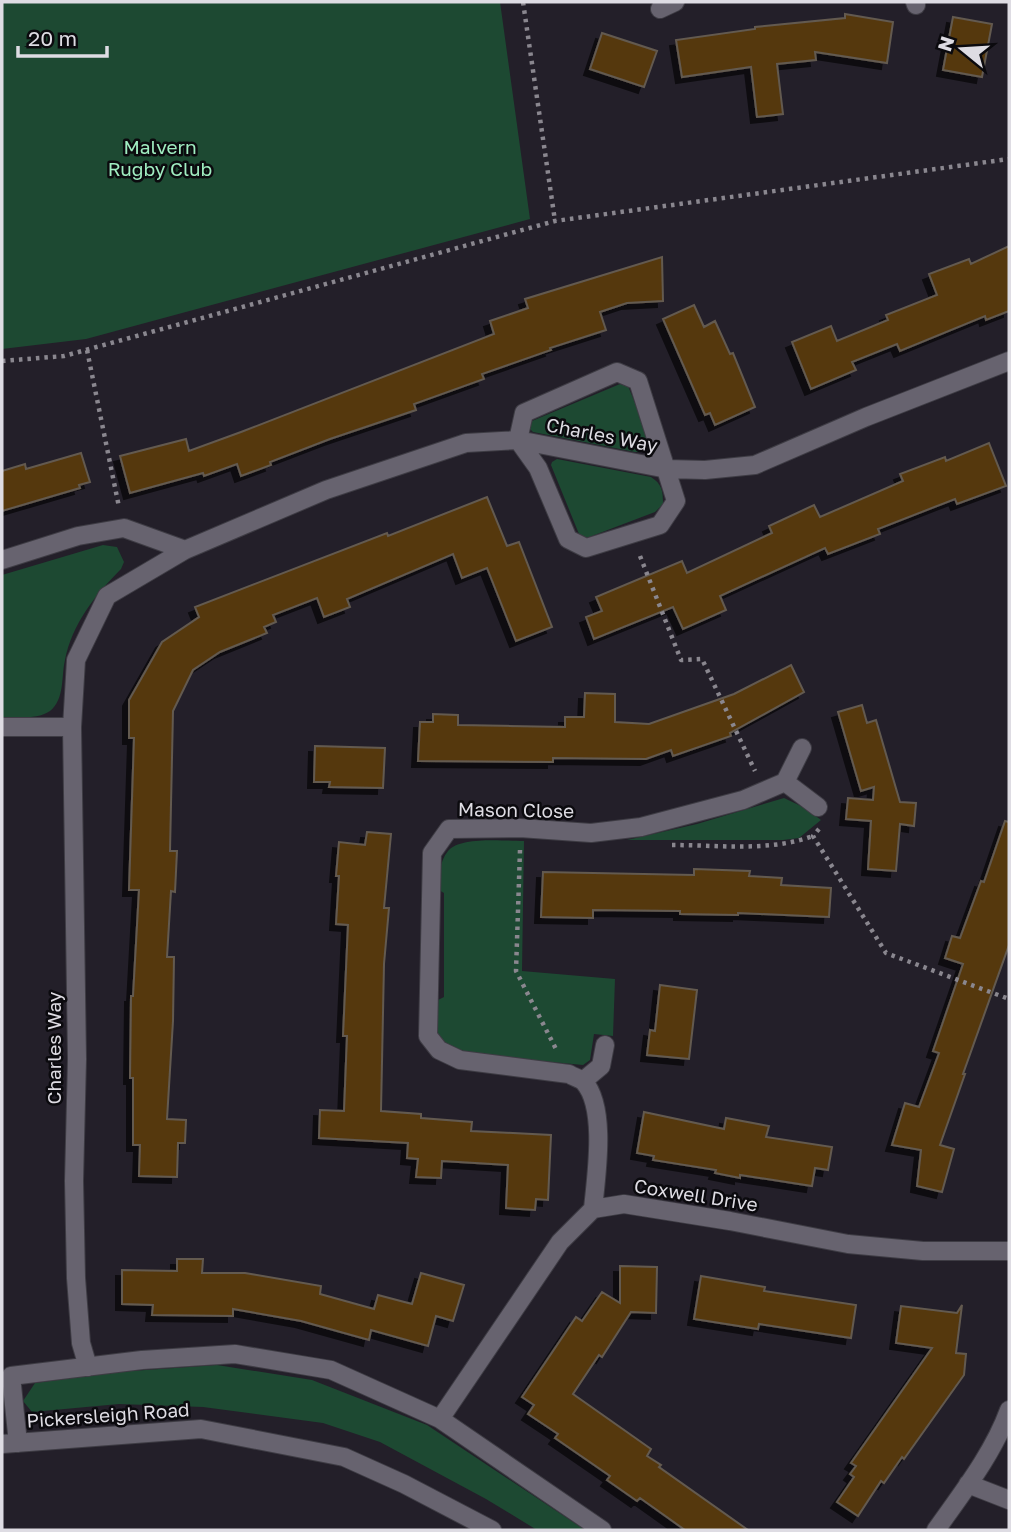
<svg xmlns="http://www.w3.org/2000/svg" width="1011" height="1532" font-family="'Golos Text',sans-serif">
<defs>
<filter id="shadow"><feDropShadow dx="-6" dy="6" stdDeviation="0" flood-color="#0009"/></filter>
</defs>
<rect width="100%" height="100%" fill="#231f29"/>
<path fill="#1d4932" d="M2,2H500L530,219L86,339L2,349Z
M620,384L628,386L649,437V444L642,452H635L533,432L529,428L532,421Z
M557,459L651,477C662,484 663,491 663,504L655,512L584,539L579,534L551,465L552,462Z
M103,545L117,547L124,562L121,569C95,595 72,624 65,660C61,677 65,699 50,711C37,720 16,717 2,717V575Z
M784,798L805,808L821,820L799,838L783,840H627L697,824Z
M524,841L522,971L615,979L613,1036L594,1034L590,1060L583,1065L460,1053L441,1042L436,1034L438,1000L444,997V893L437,889C439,877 439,862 448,851C460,836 505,841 524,841Z
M217,1365L312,1380L427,1425L585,1530H537L486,1499L380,1442L323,1423L203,1407L119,1404L32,1412L23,1401L35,1383L117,1372Z"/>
<path fill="#55380f" stroke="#635a50" stroke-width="2" filter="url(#shadow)" d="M845,14L893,22L887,63L815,52L816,60L777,64L783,114L757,117L751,67L682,77L676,40L755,29V27L845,18Z
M953,17L992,24L982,77L943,70Z
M602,33L657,51L644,87L590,69Z
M1009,246V311L986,320L985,316L900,351L897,344L852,362L856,370L811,389L792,342L831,326L837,341L888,320L886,315L937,295L929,274L969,259L971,264Z
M662,257L663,301L627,303L600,312L606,330L550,348L551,350L482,374L484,379L414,404L416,410L330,439L270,462L271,465L241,476L237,464L204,476L203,473L130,493L120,456L186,439L189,451L241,432L494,334L490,321L528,308L525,299Z
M694,305L704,327L715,321L730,354L733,353L755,407L715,425L710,413L705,415L663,319Z
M989,443L1006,486L957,504L955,499L878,529L880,534L828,554L825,548L720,596L726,610L683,629L673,607L594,639L586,617L602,611L596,597L682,561L687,573L772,533L769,526L814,505L820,517L903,481L900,474L945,457L946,461Z
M81,453L90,482L79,485L80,488L2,511V471L25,464L26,469Z
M487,497L507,546L519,542L552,627L516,641L487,568L462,578L453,554L347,599L350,607L324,617L317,598L273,615L276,622L264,627L267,633L220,652L193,670L173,711L170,851H177L175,892L171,891L167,957H174L173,1021L167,1119L186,1120L185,1143H178L177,1177L139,1176L140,1145H133V1078H130L131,996H133L139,890H129L134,738H129V700L162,642L199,617L195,607L387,533L388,536Z
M791,665L804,692L730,733L731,736L673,756L671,750L646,759L553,758V762L418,761L420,722H433V714L458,715V725L565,727V717H584L585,693L615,694V722L649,724L734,694Z
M862,705L867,723L876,720L900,802L916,803L914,826L900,824L896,871L868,869L871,821L846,819L848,798L873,800L874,787L861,791L838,712Z
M315,746L385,748L383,788L329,787L330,782H314Z
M1005,821L1009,822V945L963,1074H965L940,1145L954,1149L942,1192L917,1186L921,1150L892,1145L905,1103L919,1107L939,1053L933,1051L963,964L945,958L952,936L960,938L981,881L984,882Z
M367,832L391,834L384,908H389L384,964L381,1111L421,1114V1118L472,1122L471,1131L551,1135L548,1200L536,1199L535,1210L506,1208L508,1165L442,1161L441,1178L416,1177L418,1159L407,1158L408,1143L319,1138L320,1110L344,1111L347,1036H343L348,925L336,924L339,876H336L339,842L365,845Z
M694,869L750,871L749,876L782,878L781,885L831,888L829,917L738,913V915L680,914V911L593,910V918L541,917L543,872L694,875Z
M660,985L697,990L689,1059L647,1055L650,1030L655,1031Z
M644,1112L724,1129L726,1118L769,1126L766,1137L832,1147L828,1170L815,1168L812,1186L740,1175V1178L715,1173L716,1170L653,1160L654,1156L637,1153Z
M177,1259H203L202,1273H245L321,1286L320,1294L374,1309L378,1295L412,1304L421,1273L464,1285L453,1321L436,1316L428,1346L371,1330L369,1340L301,1321L233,1309V1316L152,1315L153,1305L122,1304V1270L177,1271Z
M620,1266L657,1267L656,1313L631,1312L602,1357L599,1355L573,1394L651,1449L647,1456L661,1465L659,1467L748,1530H685L640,1498L637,1501L607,1480L610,1476L555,1438L558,1434L528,1414L534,1405L522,1397L576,1317L582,1321L602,1292L620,1303Z
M701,1276L765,1287L764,1291L856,1305L851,1338L759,1324L758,1329L694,1319Z
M962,1305L956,1353L966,1354L964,1375L904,1459L902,1457L884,1483L881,1481L858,1516L837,1502L854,1477L850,1474L856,1466L851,1463L932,1348L896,1343L901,1306L957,1313Z"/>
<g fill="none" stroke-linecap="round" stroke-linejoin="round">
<defs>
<path id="minor" d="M915,2L916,5
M660,9L675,2
M617,372L638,381L676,501L660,525L586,548L568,539L538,468L518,440L524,413Z
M2,560L78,536L124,528L185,550
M2,727H72
M785,782L802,748
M583,1081L601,1066L605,1045
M593,1209C596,1177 607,1108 584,1082C581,1079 574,1077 569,1074L460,1060L439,1050L428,1036L432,853L449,829L520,828L591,833L641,827L743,800L785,782L818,807
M88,1367L81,1343L76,1278L74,1181L77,1059L72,727L76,660L107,596L185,550L326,490L466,443L518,440L667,469L705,470L755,465L866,417L1009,361
M440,1419L560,1242L593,1209L624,1204L730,1221L848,1244L923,1251H1009
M18,1443L11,1376L142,1360L235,1354L331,1370L440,1419L602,1530
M2,1444L201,1429L344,1457L404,1484L492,1530
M968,1484L1009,1500
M936,1530C962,1493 993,1454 1009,1410"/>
</defs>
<use href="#minor" stroke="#3e3c44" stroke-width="20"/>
<path stroke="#8a878f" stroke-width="4.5" stroke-dasharray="3.5 5" stroke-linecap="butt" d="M523,2L555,221
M87,350L119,507
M2,361L64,356L555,221L1009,159
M640,556L681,660L702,659L755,771
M819,829L813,836L886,953L1009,999
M672,845C718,845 770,852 813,836
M520,850L516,971L556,1049"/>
<use href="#minor" stroke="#67636f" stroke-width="18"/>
</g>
<g text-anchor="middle" stroke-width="5" stroke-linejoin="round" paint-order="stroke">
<g font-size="19" fill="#a0edc1" stroke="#0b0a0e">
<text x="160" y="154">Malvern<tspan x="160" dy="22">Rugby Club</tspan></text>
</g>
<g font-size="19" fill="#dedce3" stroke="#0b0a0e">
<text transform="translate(602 435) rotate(11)" y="7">Charles Way</text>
<text transform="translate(516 810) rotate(1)" y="7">Mason Close</text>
<text transform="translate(54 1048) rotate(-90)" y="7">Charles Way</text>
<text transform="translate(696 1195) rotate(9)" y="7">Coxwell Drive</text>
<text transform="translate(108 1415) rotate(-4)" y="7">Pickersleigh Road</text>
</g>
</g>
<rect width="1011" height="1532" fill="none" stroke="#dedce3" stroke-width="7"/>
<g transform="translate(962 49) rotate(288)" stroke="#0b0a0e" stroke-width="5" paint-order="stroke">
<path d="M0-5L12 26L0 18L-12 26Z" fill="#dedce3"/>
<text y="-10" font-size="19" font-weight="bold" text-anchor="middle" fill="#dedce3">N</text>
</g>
<path d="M18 46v10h89v-10" fill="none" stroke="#dedce3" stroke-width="3.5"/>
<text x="28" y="46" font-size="21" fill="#dedce3" stroke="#0b0a0e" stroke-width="5" paint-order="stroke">20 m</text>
</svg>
